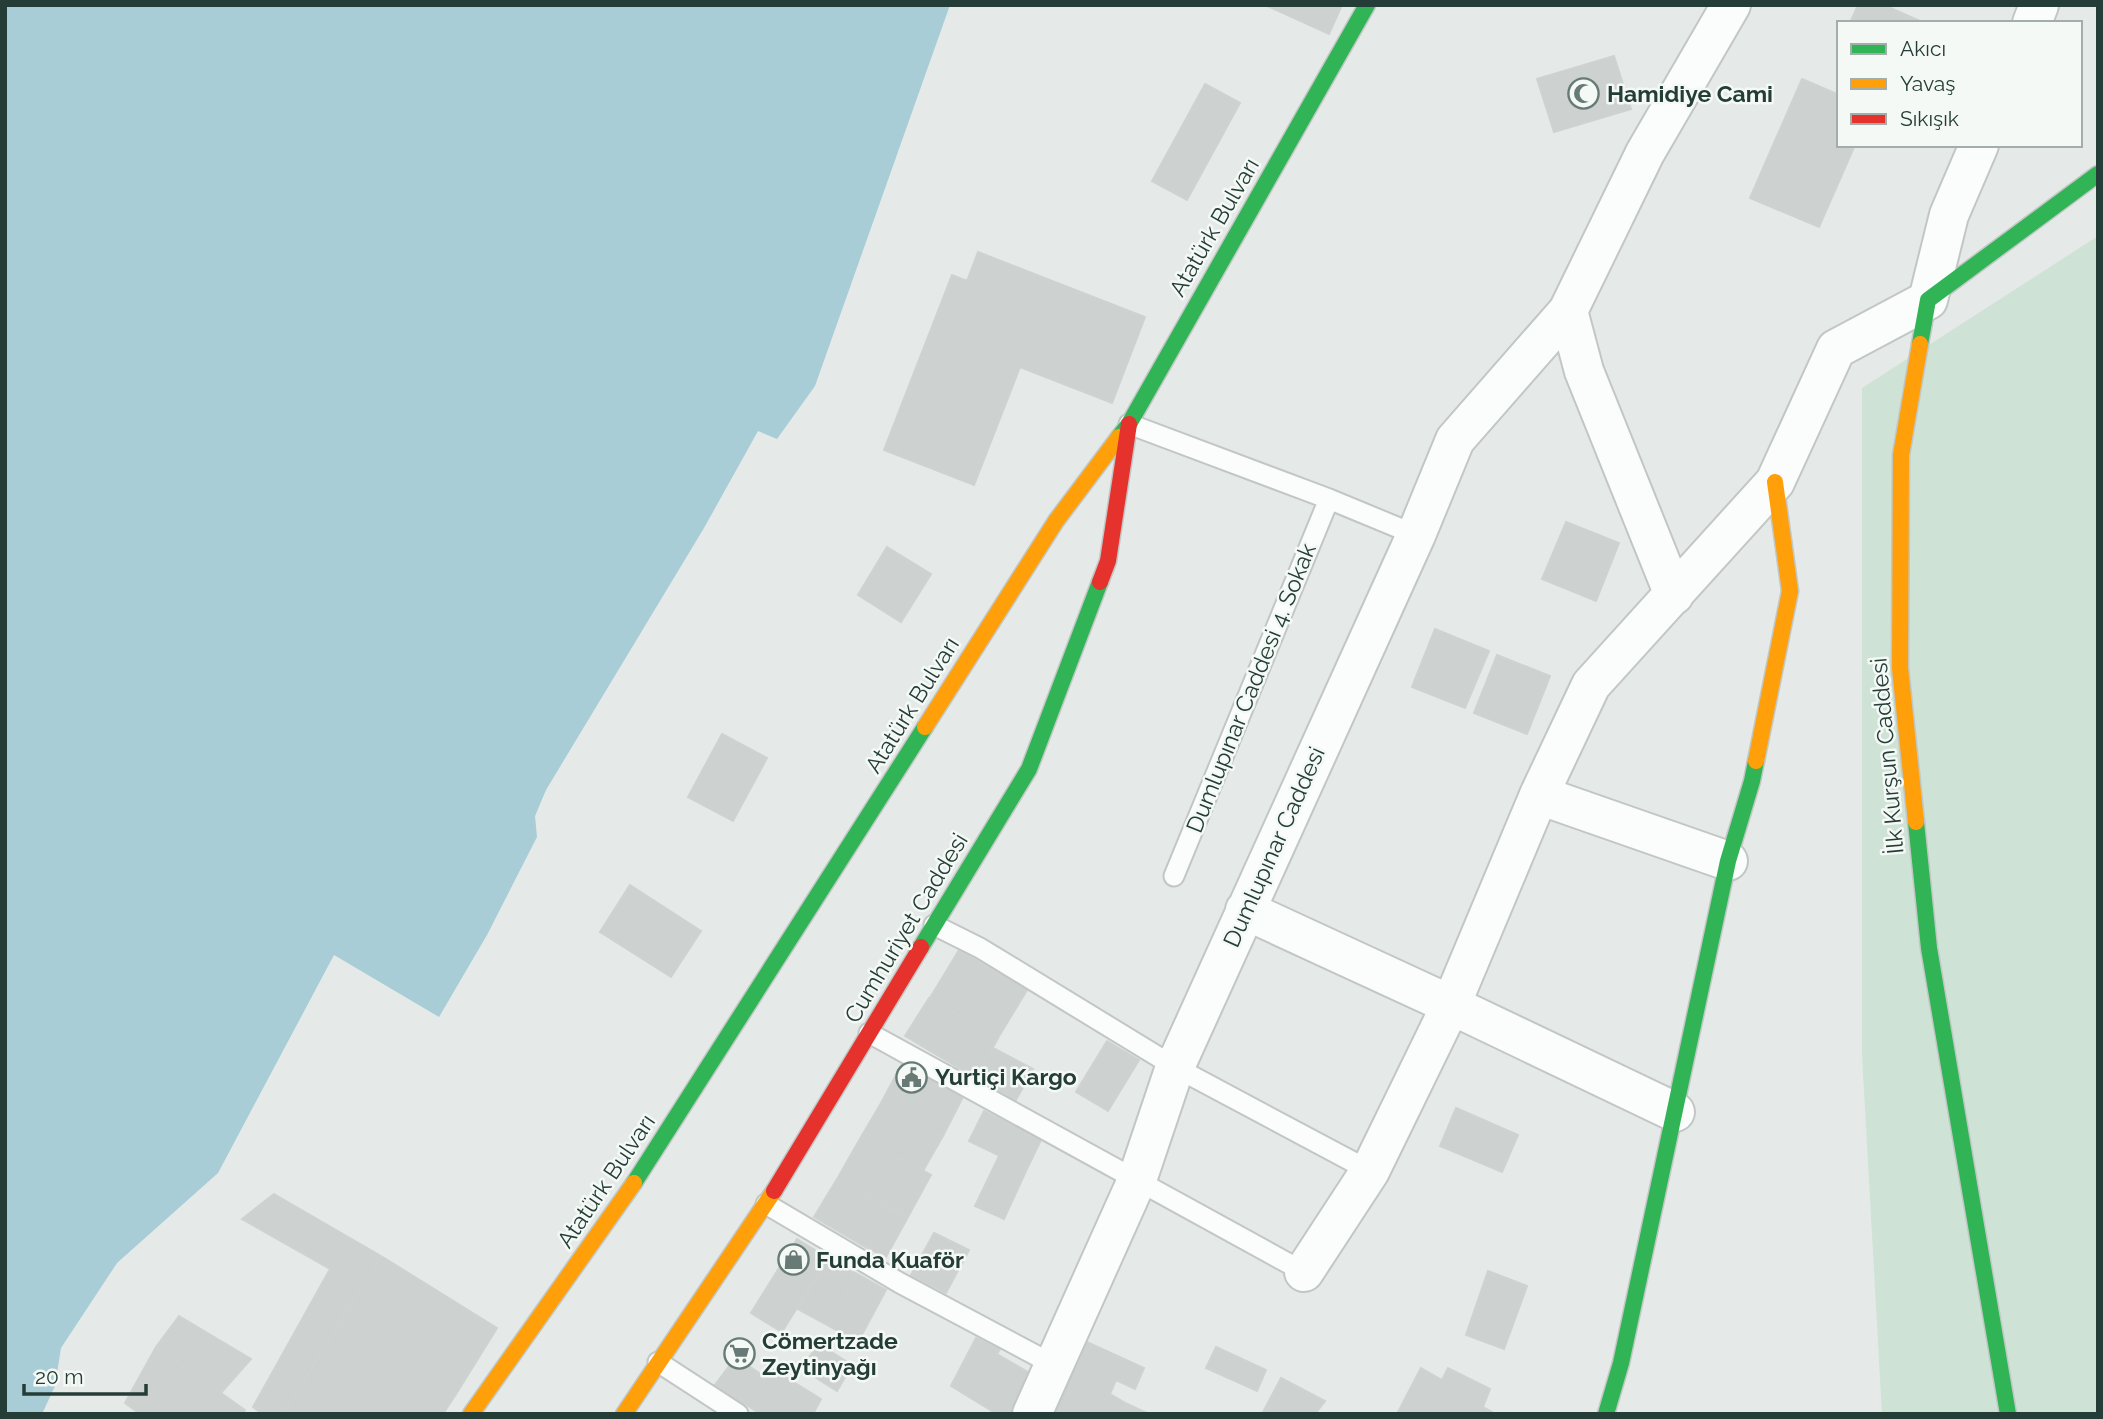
<svg xmlns="http://www.w3.org/2000/svg" width="2103" height="1419" font-family="Raleway,sans-serif">
<rect width="100%" height="100%" fill="#e5eae8"/>
<path fill="#cfe2d6" d="M2098,236V1414H1882L1862,1055V388Z"/>
<path fill="#a8cdd6" d="M5,5H950L815,386L777,439L758,431L704,528L546,790L535,816L537,837L487,935L439,1017L334,955L218,1173L117,1263L61,1348L55,1386L42,1414H5Z"/>
<path fill="#cdd1d0" stroke="#ced3d1" stroke-width="2" d="M1265,5H1342L1329,34Z
M1858,5H1884L1922,22L1850,23Z
M1614,56L1631,109L1554,132L1537,79Z
M1802,79L1839,95V145H1855L1819,227L1750,198Z
M1205,84L1240,103L1187,200L1152,181Z
M978,252L1145,317L1112,403L1020,367L974,485L884,450L952,275L967,281Z
M1566,522L1619,543L1596,601L1542,579Z
M887,547L931,574L901,622L858,595Z
M1435,629L1489,651L1465,708L1412,687Z
M1497,655L1550,676L1527,734L1474,713Z
M722,734L767,758L733,821L688,797Z
M630,885L701,931L671,977L600,932Z
M959,950L1027,990L998,1038L930,998Z
M929,998L998,1038L976,1078L905,1036Z
M1107,1041L1139,1060L1108,1111L1076,1092Z
M993,1048L1033,1069L1016,1100L976,1078Z
M903,1062L963,1097L943,1136L881,1103Z
M881,1103L943,1136L923,1171L861,1137Z
M1456,1108L1518,1135L1502,1172L1440,1146Z
M984,1111L1041,1140L1027,1169L969,1141Z
M861,1137L931,1175L908,1217L837,1179Z
M999,1156L1027,1169L1004,1219L975,1206Z
M837,1179L891,1209L869,1249L814,1217Z
M274,1194L381,1256L284,1414H262L253,1407L330,1269L242,1219Z
M891,1209L908,1217L886,1257L869,1249Z
M934,1233L969,1250L946,1293L911,1275Z
M797,1239L828,1258L782,1332L751,1313Z
M381,1256L497,1328L456,1394L340,1322Z
M828,1258L857,1274L829,1326L798,1309Z
M1488,1271L1527,1286L1504,1349L1466,1335Z
M857,1274L886,1290L858,1342L829,1326Z
M179,1316L251,1359L221,1393L156,1347Z
M340,1322L456,1394L443,1414H284Z
M976,1338L1000,1349L997,1354L1038,1378L1020,1414H997L951,1386Z
M1078,1338L1144,1368L1135,1389L1116,1380L1107,1401L1062,1378Z
M819,1344L852,1365L837,1391L801,1368Z
M156,1347L245,1410L243,1414H140L125,1403Z
M1216,1347L1266,1370L1257,1391L1206,1368Z
M736,1357L762,1375L766,1365L821,1399L813,1414H760L741,1401L738,1405L714,1386Z
M1421,1368L1442,1380L1448,1368L1490,1389L1483,1407L1492,1412L1491,1414H1397Z
M1062,1378L1107,1401L1110,1394L1125,1403L1120,1414H1047Z
M1281,1378L1325,1401L1315,1414H1262Z
M1125,1403L1149,1414H1120Z"/>
<g fill="none" stroke-linecap="round" stroke-linejoin="round">
<defs>
<path id="lane" d="M1129,424L1329,499L1416,535
M1174,876L1329,499
M934,925L980,948L1175,1067L1370,1171
M869,1033L1304,1272
M766,1204L900,1283L1054,1365
M658,1362L738,1414"/>
<path id="street" d="M2032,23L2039,5
M1568,311L1584,371L1674,595
M1539,795L1728,861
M1245,910L1451,1005L1675,1112
M1304,1272L1370,1171L1451,1005L1539,795L1591,685L1775,482L1836,349L1928,300L1949,215L1979,145
M1032,1414L1137,1180L1175,1067L1416,535L1455,440L1568,311L1645,153L1731,5"/>
<path id="fast" d="M1920,344L1928,300L2098,174
M1119,437L1129,424L1367,5
M1916,822L1929,948L2008,1414
M921,947L1029,769L1100,582
M634,1183L925,727
M1606,1414L1621,1363L1728,861L1752,781L1756,761"/>
<path id="slow" d="M925,727L1056,521L1119,437
M1756,761L1790,591L1775,482
M1916,822L1900,668L1901,455L1920,344
M471,1414L634,1183
M624,1414L774,1191"/>
<path id="jam" d="M1100,582L1108,561L1129,424
M774,1191L921,947"/>
</defs>
<use href="#lane" stroke="#c2c7c5" stroke-width="23"/>
<use href="#street" stroke="#c2c7c5" stroke-width="42"/>
<use href="#fast" stroke="#c1c7c5" stroke-width="19"/>
<use href="#slow" stroke="#c1c7c5" stroke-width="19"/>
<use href="#jam" stroke="#c1c7c5" stroke-width="19"/>
<use href="#lane" stroke="#fbfcfc" stroke-width="19"/>
<use href="#street" stroke="#fbfcfc" stroke-width="38"/>
<use href="#fast" stroke="#30b455" stroke-width="16"/>
<use href="#slow" stroke="#ff9f0a" stroke-width="16"/>
<use href="#jam" stroke="#e5322d" stroke-width="16"/>
</g>
<defs>
<symbol id="mosque-ring" viewBox="-11 -11 22 22"><circle r="9.5" fill="#f4f9f6" stroke="#687a75" stroke-width="1.5"/><path d="M3.5-4.9A6 6 0 1 0 3.5 4.9A5 5 0 1 1 3.5-4.9Z" fill="#687a75"/></symbol>
<symbol id="civic-ring" viewBox="-11 -11 22 22"><circle r="9.5" fill="#f4f9f6" stroke="#687a75" stroke-width="1.5"/><path d="M-.6-6.5H3V-4.5H.6V-3L4-1V1h2V6H-6V1h2V-1L-.6-3ZM-1.2 2.5V6h2.4V2.5Z" fill="#687a75"/></symbol>
<symbol id="shop-ring" viewBox="-11 -11 22 22"><circle r="9.5" fill="#f4f9f6" stroke="#687a75" stroke-width="1.5"/><path d="M-5-2.5h2.3a2.7 3.5 0 0 1 5.4 0H5L5.5 6h-11ZM-1.5-2.5h3a1.5 2.3 0 0 0-3 0Z" fill="#687a75"/></symbol>
<symbol id="supermarket-ring" viewBox="-11 -11 22 22"><circle r="9.5" fill="#f4f9f6" stroke="#687a75" stroke-width="1.5"/><path d="M-6-5.5h2.5l.6 2H6L4.5 2H-2.5L-4.4-4H-6ZM-1.5 3.2a1.3 1.3 0 1 0 .1 0ZM3 3.2a1.3 1.3 0 1 0 .1 0Z" fill="#687a75"/></symbol>
</defs>
<g fill-rule="evenodd">
<use href="#mosque-ring" x="1566" y="76" width="35" height="35"/>
<use href="#civic-ring" x="894" y="1060" width="35" height="35"/>
<use href="#shop-ring" x="776" y="1242" width="35" height="35"/>
<use href="#supermarket-ring" x="722" y="1336" width="35" height="35"/>
</g>
<g text-anchor="middle" stroke-width="5" stroke-linejoin="round" paint-order="stroke">
<g font-size="23" font-weight="bold" fill="#243d37" stroke="#f4f9f6" text-anchor="start">
<text x="1607" y="102">Hamidiye Cami</text>
<text x="935" y="1085">Yurtiçi Kargo</text>
<text x="816" y="1268">Funda Kuaför</text>
<text x="762" y="1349">Cömertzade<tspan x="762" dy="26">Zeytinyağı</tspan></text>
</g>
<g font-size="23" fill="#243d37" stroke="#f4f9f6">
<text transform="translate(1214 227) rotate(-60)" y="8">Atatürk Bulvarı</text>
<text transform="translate(1251 688) rotate(-68)" y="8">Dumlupınar Caddesi 4. Sokak</text>
<text transform="translate(912 705) rotate(-58)" y="8">Atatürk Bulvarı</text>
<text transform="translate(1887 756) rotate(-95)" y="8">İlk Kurşun Caddesi</text>
<text transform="translate(1274 847) rotate(-66)" y="8">Dumlupınar Caddesi</text>
<text transform="translate(906 928) rotate(-59)" y="8">Cumhuriyet Caddesi</text>
<text transform="translate(606 1181) rotate(-56)" y="8">Atatürk Bulvarı</text>
</g>
</g>
<rect width="2103" height="1419" fill="none" stroke="#243d37" stroke-width="14"/>
<rect x="1837" y="21" width="245" height="126" fill="#f4f9f6" stroke="#a1aeaa" stroke-width="2"/>
<rect x="1851" y="44" width="35" height="10" fill="#30b455" stroke="#a1aeaa" stroke-width="2"/>
<text x="1900" y="56" font-size="21" fill="#243d37">Akıcı</text>
<rect x="1851" y="79" width="35" height="10" fill="#ff9f0a" stroke="#a1aeaa" stroke-width="2"/>
<text x="1900" y="91" font-size="21" fill="#243d37">Yavaş</text>
<rect x="1851" y="114" width="35" height="10" fill="#e5322d" stroke="#a1aeaa" stroke-width="2"/>
<text x="1900" y="126" font-size="21" fill="#243d37">Sıkışık</text>
<path d="M24 1384v10h122v-10" fill="none" stroke="#243d37" stroke-width="3.5"/>
<text x="35" y="1384" font-size="21" fill="#243d37" stroke="#f4f9f6" stroke-width="5" paint-order="stroke">20 m</text>
</svg>
